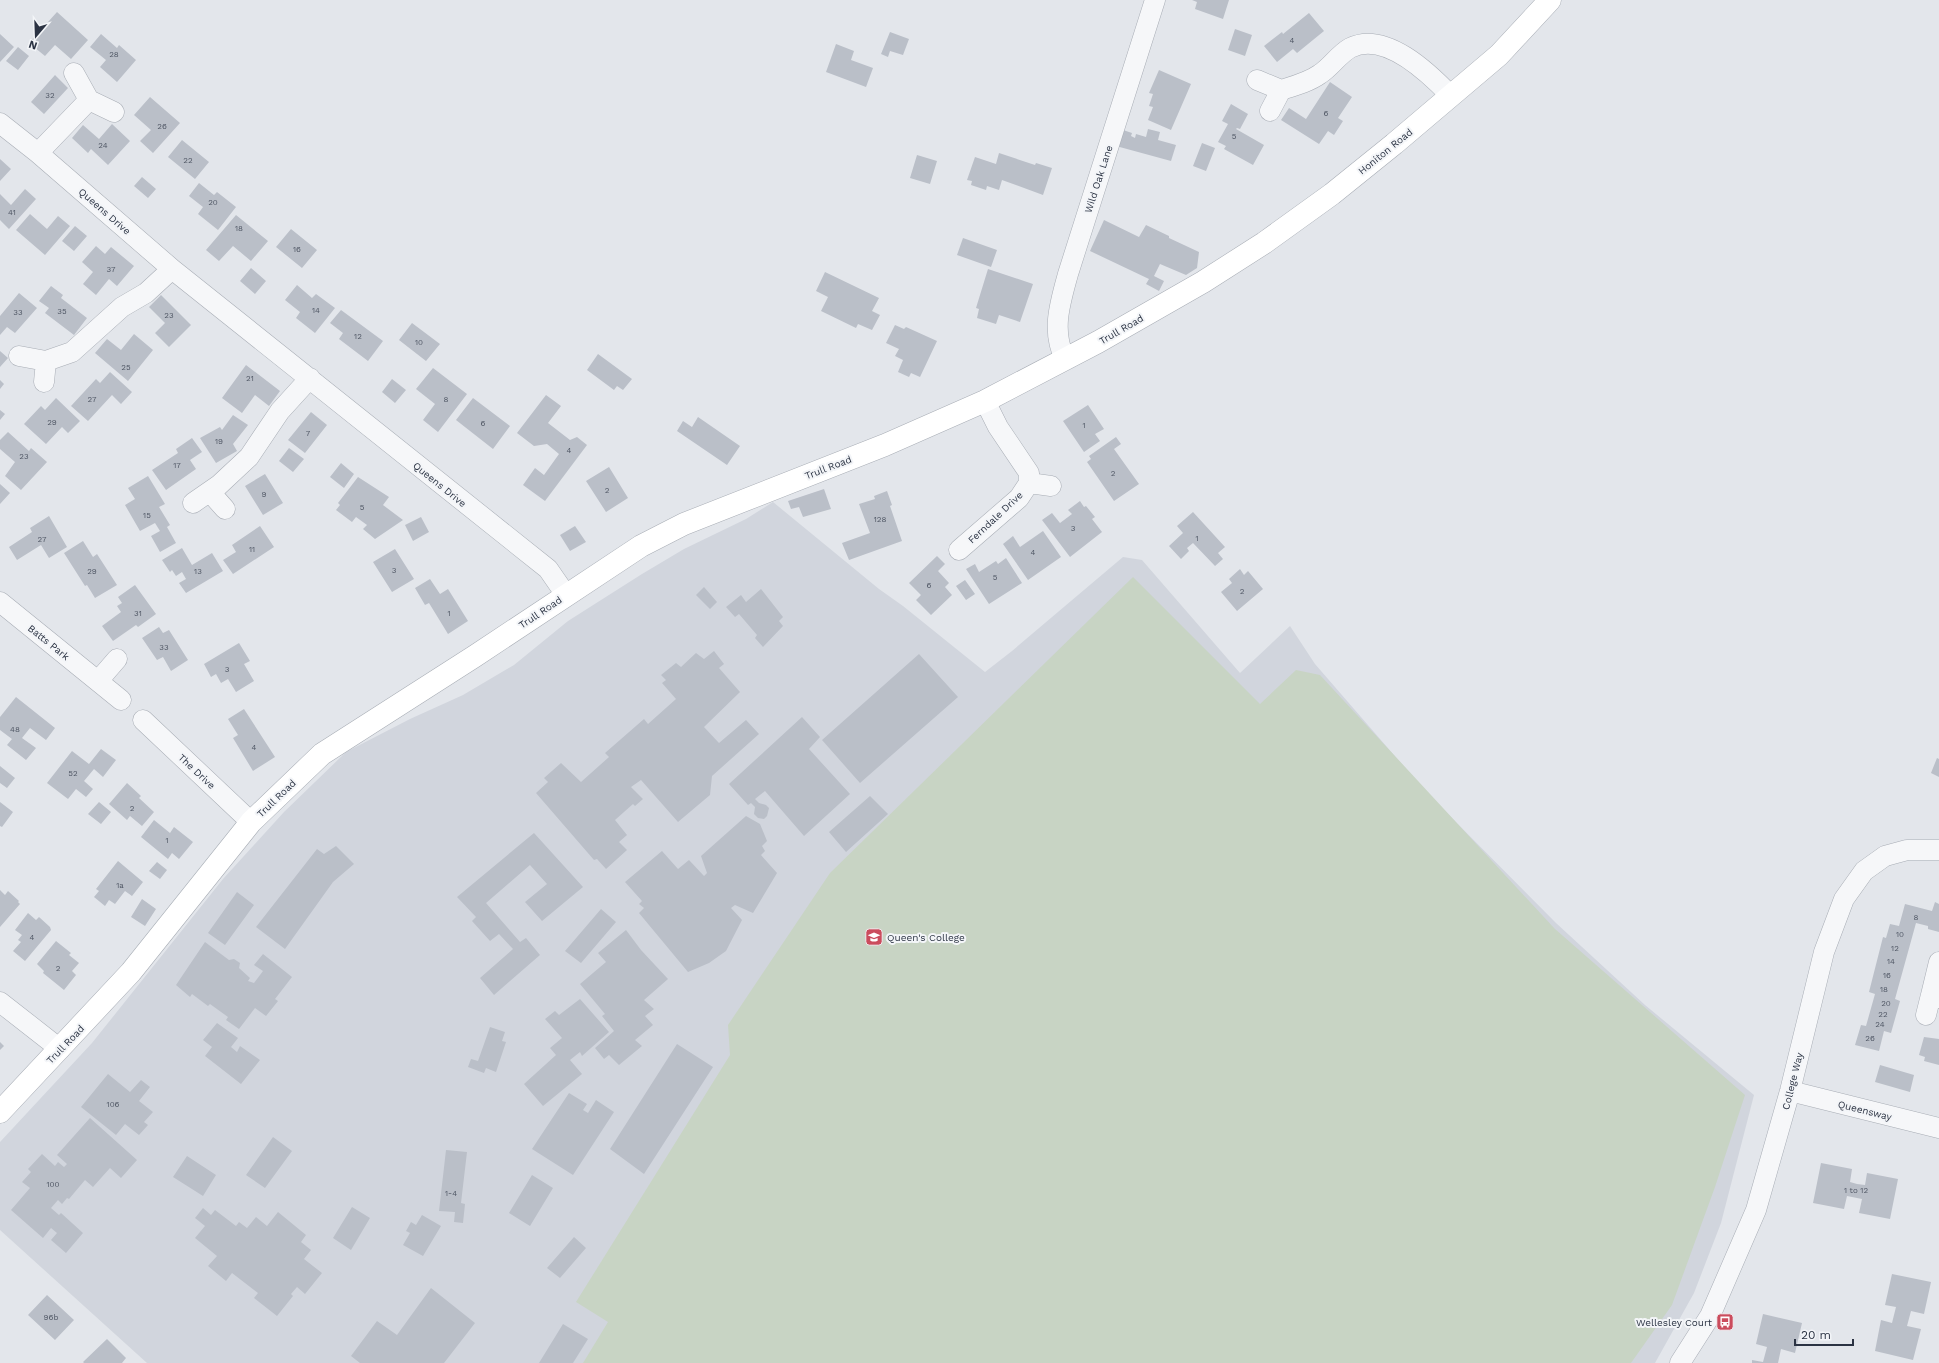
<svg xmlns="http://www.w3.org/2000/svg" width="1939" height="1363" font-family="'Work Sans',sans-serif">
<rect width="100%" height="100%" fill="#e3e6eb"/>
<path fill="#d1d5dd" d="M773,502L879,589L903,606L985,672L1012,651L1123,557L1142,560L1240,673L1290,626L1315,664L1426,792L1556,923L1645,1005L1754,1095L1721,1223L1694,1293L1655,1363H147L0,1230V1142L92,1043L223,879L284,812L346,752L410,719L463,695L514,665L568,621L642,574L684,549L746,519Z"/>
<path fill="#c8d4c4" d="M1133,577L1260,704L1296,670L1320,675L1555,929L1745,1095L1715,1187L1672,1305L1631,1363H583L608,1322L576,1302L730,1055L728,1025L830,873Z"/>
<path fill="#babfc8" d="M1192,0H1229L1223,19L1195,9L1197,2Z
M57,12L88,40L71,59L55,45L45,56L29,43Z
M1309,13L1324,31L1297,53L1293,49L1277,62L1264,46L1282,32L1283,34Z
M1235,29L1252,35L1245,56L1228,50Z
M890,32L909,39L903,55L890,51L888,57L881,54Z
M0,34L14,47L0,62Z
M101,34L117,48L119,45L136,60L117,82L100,67L106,60L90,47Z
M836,44L854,51L851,60L873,68L866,87L826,72Z
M18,47L29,56L18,70L6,61Z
M1159,70L1191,84L1171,130L1148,120L1153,107L1149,106L1153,94L1149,93Z
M55,75L68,88L44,114L31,102Z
M1330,82L1352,97L1338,118L1343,121L1334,135L1328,131L1319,144L1281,120L1289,108L1306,119Z
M150,97L180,123L153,153L140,141L151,130L134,115Z
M1231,104L1248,114L1240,129L1237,128L1236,129L1264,145L1253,165L1224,149L1226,146L1218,142L1228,124L1222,121Z
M112,124L130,141L108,165L91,149L88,153L72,138L83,125L99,139Z
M1120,129L1132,133L1131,136L1135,138L1136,134L1146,137L1148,129L1160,132L1158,140L1176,145L1171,161L1116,146Z
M182,140L209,162L195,179L168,157Z
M1202,143L1215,148L1206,171L1193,166Z
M999,153L1035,165L1036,163L1052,168L1043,195L1002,180L999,190L987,186L986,190L971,185L972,181L967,180L975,157L996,164Z
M917,155L937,161L930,184L910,178Z
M0,159L11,169L0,181Z
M142,177L156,189L148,198L134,186Z
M199,183L214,195L217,192L236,207L218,230L198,214L203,207L189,196Z
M25,189L36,199L9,229L0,220V194L11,205Z
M30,214L47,229L58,216L70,226L45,255L16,230Z
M236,215L268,241L251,261L233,246L219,261L206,250Z
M1104,220L1139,237L1146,225L1169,236V238L1199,252L1197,268L1186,275L1160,264L1154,276L1164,281L1159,291L1146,284L1149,279L1090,251Z
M75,226L87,236L74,251L62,241Z
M291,229L317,250L302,268L276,247Z
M963,238L997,250L991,267L957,255Z
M96,246L105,254L111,247L134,266L117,286L109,279L96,295L83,284L93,272L82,262Z
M251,268L266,281L255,294L240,281Z
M988,269L1033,284L1020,322L999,315L996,324L977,318L979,309L976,308Z
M825,272L879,298L872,311L880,315L872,330L858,324L856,328L821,311L828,297L816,291Z
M297,285L312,298L316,294L335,308L315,333L296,318L300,312L285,300Z
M51,286L63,295L61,298L87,318L74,335L45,313L49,308L39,301Z
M19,293L37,308L15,333L7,327L0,335V316Z
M161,295L191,325L169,347L155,333L165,323L149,307Z
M341,310L383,341L368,361L339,339L343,333L330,323Z
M412,323L440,344L426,361L399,340Z
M895,325L904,329L906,327L937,341L920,377L911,373L909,377L898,372L903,360L895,356L899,349L886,343Z
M134,334L153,350L128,381L95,353L107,339L121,350Z
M0,351L8,358L0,367Z
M598,354L632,379L623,390L617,386L614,390L587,370Z
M246,365L280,391L269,406L255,395L242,413L222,398Z
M433,368L467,394L438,432L423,420L435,404L416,389Z
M110,372L132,392L121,404L112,395L88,421L71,406L96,379L100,383Z
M392,379L406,390L395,403L382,392Z
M0,380L4,384L0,389Z
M546,395L561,406L548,423L570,440L577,437L587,445L545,501L523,485L535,468L544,475L559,454L547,444L534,446L517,433Z
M56,398L80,421L68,433L62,427L46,444L24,424L41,406L45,410Z
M473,398L510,426L493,449L456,420Z
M1088,405L1104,429L1095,434L1100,441L1084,452L1063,421Z
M0,410L5,414L0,420Z
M311,412L327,425L305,453L288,440Z
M233,415L248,425L233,444L237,451L216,463L200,438L220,427L222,430Z
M698,417L740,446L727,465L677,431L683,421L692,427Z
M8,432L29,451L31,448L47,462L21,490L5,476L15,462L0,449V440Z
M1116,437L1121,444L1114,449L1139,484L1114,501L1087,462L1091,459L1089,456Z
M192,438L202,452L190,460L196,469L166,490L152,470L178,453L176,449Z
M289,448L304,459L293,472L279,461Z
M341,463L354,474L344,488L330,477Z
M609,467L628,498L606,512L586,481Z
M265,474L283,503L263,515L245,486Z
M148,476L165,504L159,507L170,525L167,527L176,543L160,552L151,536L160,531L155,523L140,531L125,505L135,499L128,488Z
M358,477L389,497L383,505L403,520L375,539L363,529L367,525L356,517L352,522L336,510L340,505L338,503Z
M0,484L10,493L0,504Z
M824,489L831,509L803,517L799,507L791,509L788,501Z
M887,491L892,505L890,506L902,541L849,560L842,543L870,533L859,504L875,499L874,496Z
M1080,501L1084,507L1086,506L1095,517L1092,519L1102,532L1070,557L1042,520L1052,513L1060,523L1072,514L1068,510Z
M1193,512L1225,547L1218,553L1223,559L1215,566L1193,543L1187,548L1189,551L1181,559L1169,546L1183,533L1177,526Z
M49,516L67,547L49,558L41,545L17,560L9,547L32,532L30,528Z
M421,517L429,532L413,541L405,525Z
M260,526L274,547L233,574L223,560L236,552L232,545Z
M575,526L586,542L570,551L560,535Z
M1043,531L1061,557L1028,580L1003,544L1013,536L1020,547Z
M83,541L93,557L97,554L117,585L95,598L87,585L85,586L64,553Z
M182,548L192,565L212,553L223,571L186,593L179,583L186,579L182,572L176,576L172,570L170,572L162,560Z
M395,549L414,579L392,592L373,562Z
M937,556L945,564L938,571L949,583L945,587L952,595L931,615L916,600L921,595L909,583Z
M1006,558L1022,583L989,604L966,569L975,564L979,572L996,561L998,564Z
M1240,569L1244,575L1248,571L1263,589L1237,611L1221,592L1232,583L1229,579Z
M430,579L440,594L448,589L468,621L448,634L429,603L425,605L415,588Z
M965,580L975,594L966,600L956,586Z
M135,585L156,614L138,627L136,625L113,641L102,626L121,612L117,606L122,603L118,597Z
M704,587L717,602L710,609L696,595Z
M761,589L783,617L779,621L783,626L763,647L755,638L757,635L739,614L735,617L726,607L741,595L746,602Z
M159,627L163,633L169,630L188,660L171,671L163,657L157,660L142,638Z
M239,643L250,661L244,664L254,681L236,692L228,679L221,683L216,674L211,677L204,664Z
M714,651L724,664L719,668L740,692L704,727L719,743L746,720L759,734L712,776L710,795L678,822L641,780L631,787L643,799L635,806L633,804L615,820L627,835L619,842L627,850L606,869L597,859L594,860L536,793L548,782L544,778L561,763L581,782L609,757L605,753L644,719L648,724L676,699L662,683L666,680L661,675L676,663L681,667L696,653L704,659Z
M919,654L958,697L860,783L822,740Z
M16,697L55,728L46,740L30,728L22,738L36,748L26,760L7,745L12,739L0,730V717Z
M244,709L275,757L253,771L233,738L238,735L228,719Z
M802,717L820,737L809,749L850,794L804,836L765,791L755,799L759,803L766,805L769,808L767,816L764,819L758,818L754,814L755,807L751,803L748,805L729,784Z
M101,749L116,760L103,777L94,769L84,781L93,789L86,797L76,789L68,799L47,783L72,751L89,764Z
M1937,758L1939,759V777L1931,773Z
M0,766L15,778L7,788L0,783Z
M127,783L141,796L139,798L154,812L142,826L130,816L127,820L109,804Z
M870,796L888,814L846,852L829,832Z
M0,802L13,812L2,827L0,826Z
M99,802L111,812L101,824L88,814Z
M746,816L760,824L767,841L762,846L765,851L761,855L777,873L753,913L735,905L731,908L742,920L726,951L709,963L688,972L639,913L644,908L639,904L642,901L625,882L662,851L678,869L689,860L704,876L707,873L701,856Z
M154,820L170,833L174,827L193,842L179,859L172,853L168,859L141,837Z
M534,833L583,887L542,921L525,902L547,884L530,865L486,903L520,942L526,938L540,955L494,995L480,978L513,949L499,934L490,941L472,921L476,917L457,897Z
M336,846L354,864L333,882L285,949L256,927L317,849L324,854Z
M118,861L143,882L132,896L125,891L115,904L109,900L105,906L94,897L99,891L96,889Z
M157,862L167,870L160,879L149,871Z
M0,890L5,895L8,891L19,901L18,902L20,904L0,927Z
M237,892L254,905L225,945L208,933Z
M142,899L156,909L145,926L131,917Z
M1935,902L1939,904V932L1928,929V926L1916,923L1895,999L1900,1001L1891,1033L1884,1031L1879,1051L1855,1045L1861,1025L1866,1026L1875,994L1869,992L1883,937L1886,938L1890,924L1899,926L1905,904L1932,911Z
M601,909L616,922L581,963L565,951Z
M28,913L36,920L39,917L50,927L51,930L25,961L13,951L21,942L18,940L22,935L15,930Z
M626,930L641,950L668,979L644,1000L654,1009L645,1016L653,1025L635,1040L642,1046L619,1065L609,1055L604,1059L595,1048L614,1031L602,1016L605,1014L580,984L606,962L598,953Z
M56,941L71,953L69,955L79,963L72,971L76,975L64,990L43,973L44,971L37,964Z
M205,942L229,960L234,959L240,963L239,968L250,978L248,981L254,983L263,971L254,965L263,954L292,977L275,999L278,1001L266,1016L255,1008L239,1029L226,1020L228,1017L210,1004L208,1006L192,994L190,997L176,985Z
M580,999L609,1032L582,1056L580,1052L570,1060L582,1074L543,1106L524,1084L556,1055L550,1048L562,1038L545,1019L555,1011L559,1015Z
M217,1023L238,1038L231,1047L237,1052L240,1046L260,1060L241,1084L205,1056L212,1047L203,1040Z
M490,1027L505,1032L502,1041L506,1042L496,1072L486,1068L484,1073L468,1067L471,1059L478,1061Z
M1924,1037L1939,1039V1065L1924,1061L1925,1057L1919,1055Z
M0,1042L4,1046L0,1050Z
M677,1044L713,1067L644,1174L610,1149Z
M1880,1065L1914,1075L1910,1092L1875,1082Z
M108,1074L130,1092L141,1080L150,1087L139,1101L153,1112L144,1122L148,1125L139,1135L125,1124L116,1135L81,1107Z
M569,1093L587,1104L583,1110L588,1113L596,1100L614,1112L573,1175L532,1149Z
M90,1118L137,1160L121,1178L110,1168L93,1187L85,1180L69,1199L67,1198L62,1204L58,1200L51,1208L59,1215L61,1213L83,1233L66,1253L51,1240L57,1233L51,1228L43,1238L11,1210L30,1188L22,1182L31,1172L28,1169L42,1154L55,1166L58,1162L64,1167L67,1164L57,1155Z
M273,1137L292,1151L265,1188L246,1175Z
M446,1150L467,1152L461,1203L465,1204L463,1223L454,1222L455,1212L439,1211Z
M187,1156L216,1175L203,1196L173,1177Z
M1821,1163L1852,1169L1850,1182L1857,1184L1865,1185L1867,1173L1898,1179L1890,1219L1859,1213L1862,1199L1847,1196L1844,1209L1813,1203Z
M532,1175L553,1188L530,1226L509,1213Z
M352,1207L370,1218L351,1250L333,1238Z
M203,1208L211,1215L215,1210L236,1226L239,1222L247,1228L256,1217L267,1226L278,1212L306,1235L301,1242L311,1250L304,1259L322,1273L305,1294L297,1287L291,1294L293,1296L277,1316L254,1298L258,1293L232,1273L226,1281L208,1266L217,1256L195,1238L205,1226L195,1218Z
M422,1215L441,1226L423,1256L403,1245L410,1233L406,1231L411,1222L416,1225Z
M574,1237L586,1248L560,1278L547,1268Z
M1892,1274L1931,1282L1924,1314L1911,1311L1907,1326L1921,1329L1913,1360L1875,1351L1881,1320L1892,1323L1896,1307L1885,1305Z
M431,1288L475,1323L444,1363H360L351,1356L377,1321L397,1335Z
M47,1295L74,1320L55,1340L28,1315Z
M1763,1314L1802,1323L1795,1353L1781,1349L1778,1363H1752V1360L1763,1362L1767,1347L1756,1344Z
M563,1324L588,1339L573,1363H539Z
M107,1339L126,1358L122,1363H84L83,1362Z"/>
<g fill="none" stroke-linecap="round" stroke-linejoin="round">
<defs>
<path id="street" d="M74,73L89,100L114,112
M1257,80L1281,90
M1270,111L1281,90C1294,86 1309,82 1320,74C1331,67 1338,55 1350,48C1385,30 1429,73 1451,96
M0,123L38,153L172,269L548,569L566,595
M38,153L89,100
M19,356L46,361L72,352L122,307L146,293L172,269
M1065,359C1051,331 1060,303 1068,274L1155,0
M44,382L46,361
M1029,483L1051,486
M210,492L225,509
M193,503L219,485L249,457L280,411L310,378
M959,550L1019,498L1029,483V473L998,427L985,401
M0,602L121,700
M98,681L117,659
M143,720L251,822
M1939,962L1931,995L1939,998
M0,1002L60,1049
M1926,1015L1931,995
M1790,1091L1939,1128
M1680,1363L1710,1316L1756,1210L1790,1091L1824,952L1844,899L1864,871L1885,856L1907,850H1939"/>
<path id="secondary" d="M0,1112L131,972L251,822L322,754L475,656L641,546L684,524L885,445L985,401L1098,342L1203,282L1264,243L1332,194L1394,144L1499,55L1550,0"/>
</defs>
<use href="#street" stroke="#a8adb5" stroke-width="21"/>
<use href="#secondary" stroke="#a8adb5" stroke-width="23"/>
<use href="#street" stroke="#f6f7f9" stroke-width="20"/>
<use href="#secondary" stroke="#fff" stroke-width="22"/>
</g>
<defs>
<symbol id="school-square" viewBox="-11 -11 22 22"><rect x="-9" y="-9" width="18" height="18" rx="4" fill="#cb4c5d" stroke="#f3f5f8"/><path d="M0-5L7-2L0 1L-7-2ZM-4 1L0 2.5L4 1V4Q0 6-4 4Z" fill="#fff"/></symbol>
<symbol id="bus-square" viewBox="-11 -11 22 22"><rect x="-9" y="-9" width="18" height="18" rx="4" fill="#cb4c5d" stroke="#f3f5f8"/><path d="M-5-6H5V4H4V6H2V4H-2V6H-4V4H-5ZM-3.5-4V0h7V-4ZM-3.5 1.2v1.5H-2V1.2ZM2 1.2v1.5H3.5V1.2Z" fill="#fff"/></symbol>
</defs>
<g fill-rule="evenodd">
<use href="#school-square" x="864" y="927" width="20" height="20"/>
<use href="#bus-square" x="1715" y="1312" width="20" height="20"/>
</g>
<g text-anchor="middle" stroke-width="4" stroke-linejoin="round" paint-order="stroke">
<g font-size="8" fill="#4f5664">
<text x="1292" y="43">4</text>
<text x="114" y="57">28</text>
<text x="50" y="98">32</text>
<text x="1326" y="116">6</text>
<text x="162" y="129">26</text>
<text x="1234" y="139">5</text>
<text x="103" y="148">24</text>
<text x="188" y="163">22</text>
<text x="213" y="205">20</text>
<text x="12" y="215">41</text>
<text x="239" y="231">18</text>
<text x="297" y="252">16</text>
<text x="111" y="272">37</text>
<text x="316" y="313">14</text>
<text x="62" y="314">35</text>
<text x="18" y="315">33</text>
<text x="169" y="318">23</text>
<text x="358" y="339">12</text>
<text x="419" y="345">10</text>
<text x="126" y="370">25</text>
<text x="250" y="381">21</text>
<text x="92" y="402">27</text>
<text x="446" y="402">8</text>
<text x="52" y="425">29</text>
<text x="483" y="426">6</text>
<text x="1084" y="428">1</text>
<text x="308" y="436">7</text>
<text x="219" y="444">19</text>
<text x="569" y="453">4</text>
<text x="24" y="459">23</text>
<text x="177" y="468">17</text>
<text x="1113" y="476">2</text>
<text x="607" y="493">2</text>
<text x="264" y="497">9</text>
<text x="362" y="510">5</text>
<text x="147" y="518">15</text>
<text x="880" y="522">128</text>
<text x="1073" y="531">3</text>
<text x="1197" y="541">1</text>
<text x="42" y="542">27</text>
<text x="252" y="552">11</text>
<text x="1033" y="555">4</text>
<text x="394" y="573">3</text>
<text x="92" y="574">29</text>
<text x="198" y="574">13</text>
<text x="995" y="580">5</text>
<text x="929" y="588">6</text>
<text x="1242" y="594">2</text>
<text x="138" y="616">31</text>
<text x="449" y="616">1</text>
<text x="164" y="650">33</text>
<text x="227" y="672">3</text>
<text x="15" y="732">48</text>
<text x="254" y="750">4</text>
<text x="73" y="776">52</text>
<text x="132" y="811">2</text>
<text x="167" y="843">1</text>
<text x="120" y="888">1a</text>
<text x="1916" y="920">8</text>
<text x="1900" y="937">10</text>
<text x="32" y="940">4</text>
<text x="1895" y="951">12</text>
<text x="1891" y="964">14</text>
<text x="58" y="971">2</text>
<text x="1887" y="978">16</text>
<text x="1884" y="992">18</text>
<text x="1886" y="1006">20</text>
<text x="1883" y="1017">22</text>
<text x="1880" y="1027">24</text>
<text x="1870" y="1041">26</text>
<text x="113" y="1107">106</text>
<text x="53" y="1187">100</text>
<text x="1856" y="1193">1 to 12</text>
<text x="451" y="1196">1-4</text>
<text x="51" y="1320">96b</text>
</g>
<g font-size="10" fill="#2b3343" stroke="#f3f5f8">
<text transform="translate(1385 151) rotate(-39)" y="4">Honiton Road</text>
<text transform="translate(1098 179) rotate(-72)" y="4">Wild Oak Lane</text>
<text transform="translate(105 211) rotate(41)" y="4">Queens Drive</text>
<text transform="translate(1121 329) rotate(-30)" y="4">Trull Road</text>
<text transform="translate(828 467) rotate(-21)" y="4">Trull Road</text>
<text transform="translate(440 484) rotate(39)" y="4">Queens Drive</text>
<text transform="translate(995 517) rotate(-43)" y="4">Ferndale Drive</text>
<text transform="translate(540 612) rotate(-34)" y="4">Trull Road</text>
<text transform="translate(49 642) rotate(39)" y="4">Batts Park</text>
<text transform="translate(197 771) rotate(43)" y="4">The Drive</text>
<text transform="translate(276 798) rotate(-44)" y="4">Trull Road</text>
<text transform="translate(65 1044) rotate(-46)" y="4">Trull Road</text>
<text transform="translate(1792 1081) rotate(-76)" y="4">College Way</text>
<text transform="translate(1865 1110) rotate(14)" y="4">Queensway</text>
</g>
<g font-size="10" fill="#2b3343" stroke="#f3f5f8" text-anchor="start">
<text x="887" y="941">Queen's College</text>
<text x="1712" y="1326" text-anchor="end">Wellesley Court</text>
</g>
</g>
<g transform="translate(36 36) rotate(199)" stroke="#f3f5f8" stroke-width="3" paint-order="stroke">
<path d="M0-3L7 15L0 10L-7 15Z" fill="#2b3343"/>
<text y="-6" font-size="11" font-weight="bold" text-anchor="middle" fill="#2b3343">N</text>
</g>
<path d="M1795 1339v6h58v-6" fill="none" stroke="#2b3343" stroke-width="2"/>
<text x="1801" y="1339" font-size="12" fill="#2b3343" stroke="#f3f5f8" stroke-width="3" paint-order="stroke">20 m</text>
</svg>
